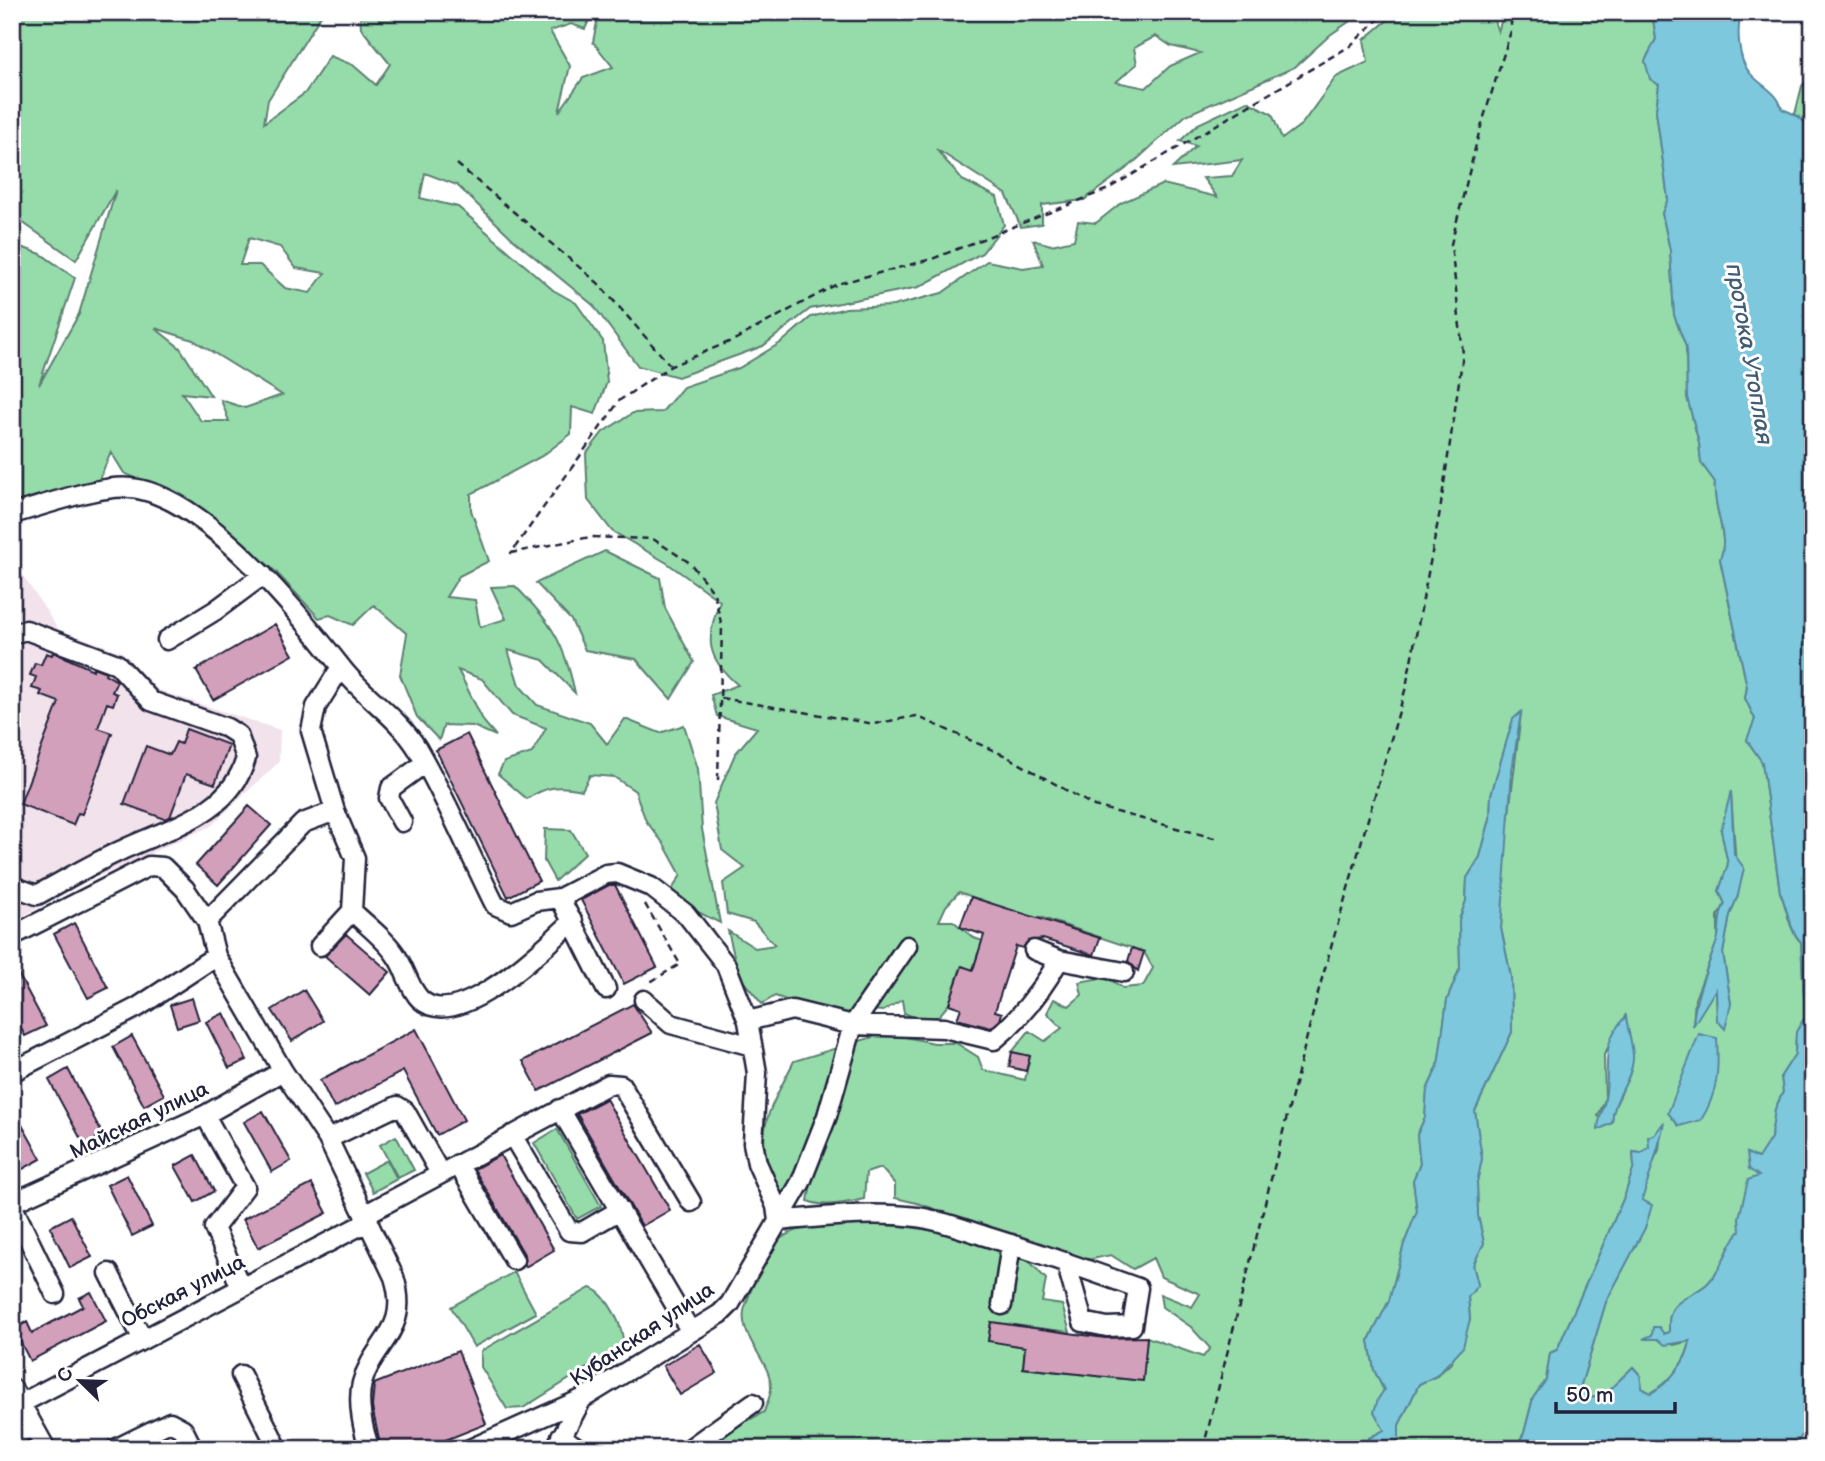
<svg xmlns="http://www.w3.org/2000/svg" width="1825" height="1461" font-family="'Balsamiq Sans',sans-serif">
<rect width="100%" height="100%" fill="#fff"/>
<filter id="ink" filterUnits="userSpaceOnUse"><feTurbulence type="fractalNoise" baseFrequency=".0143" numOctaves="2"/><feDisplacementMap in="SourceGraphic" scale="14" xChannelSelector="R" yChannelSelector="G"/><feConvolveMatrix kernelMatrix="1 2 1 2 8 2 1 2 1" color-interpolation-filters="sRGB"/></filter>
<g filter="url(#ink)">
<path fill="#f2e2eb" d="M12,559L58,629L122,652L158,690L280,730L279,762L211,826L86,882L12,922Z"/>
<path fill="#96dcaa" stroke="#5c7f72" stroke-width="2" fill-rule="evenodd" d="M12,12H323L268,100L264,123L305,93L330,56L353,65L376,85L390,64L361,28L360,12H593L585,29L571,24L550,31L570,66L559,112L583,78L613,67L593,42L599,12H1363L1330,35L1295,67L1186,115L1131,165L1084,200L1042,205V224L1021,227L1006,194L936,149L962,180L997,197L1004,225L982,253L919,287L810,309L763,346L678,377L638,366L593,305L515,241L457,185L425,173L420,198L458,207L553,290L576,303L603,341L607,382L595,414L572,407L571,434L542,456L471,494V510L489,561L459,576L446,597L475,600L480,627L506,619L491,587L515,586C552,623 564,642 575,693L543,660L508,650L519,685L537,705L590,723L607,744L625,719L660,733L684,725L698,769L702,829L720,923L688,907L671,891L681,875L664,844L646,821L635,791L614,777L590,775L582,790C559,785 546,786 527,799L498,774L504,762L532,753L546,728L512,715L482,679L458,670L484,722L496,736L473,726L444,725L439,740L417,717L400,675L407,634L374,605L353,625L330,615L319,618L276,572L218,521L189,502L124,473L111,452L99,480L31,500L12,502V244L41,254L75,278L39,385L79,314L116,190L76,260L12,215ZM1156,36L1171,46L1200,53L1170,66L1146,88L1116,82L1137,64L1134,48ZM249,238L280,247L296,268L325,273L310,293L285,288L260,265H240ZM155,328L193,340L282,395L245,408L221,400L229,421H201L182,393L211,396L180,348Z
M1418,12H1491L1498,32L1504,12L1526,20L1533,12H1652L1656,39L1645,61L1659,85L1656,111L1668,199L1662,213L1670,250L1674,315L1686,347L1687,397L1699,443L1701,463L1715,482C1712,508 1730,536 1720,559L1747,687L1745,698L1755,719L1747,740L1762,762L1780,892C1788,909 1788,930 1801,942L1805,1017L1796,1032L1795,1054L1781,1076L1783,1092L1775,1109L1771,1138L1758,1159L1748,1154L1760,1176L1739,1218L1741,1231C1726,1247 1724,1266 1708,1283C1699,1292 1685,1296 1676,1305C1668,1313 1669,1322 1669,1332L1645,1339H1658L1674,1345L1690,1341C1687,1361 1669,1384 1651,1393L1642,1388L1640,1375L1633,1367L1604,1395L1591,1398L1580,1388L1606,1302L1645,1227L1642,1200L1649,1169L1659,1150L1660,1141L1641,1153L1633,1152L1634,1166L1625,1195L1557,1350L1550,1353L1546,1380L1533,1398L1524,1433L1515,1449H1393L1399,1441V1425L1419,1384L1437,1376L1451,1363L1470,1319L1468,1297L1478,1285L1473,1265L1484,1243L1478,1216L1477,1181L1482,1159L1475,1111L1512,1032L1511,977L1501,928L1506,839L1521,713L1513,720L1491,795L1490,819L1480,857L1467,878L1466,901L1459,920L1460,968L1447,1000L1438,1066L1427,1090L1425,1117L1417,1135L1420,1164L1413,1181L1417,1211L1404,1244L1389,1301L1369,1340L1374,1370L1384,1391V1431L1369,1438L1367,1449H698L732,1420L747,1421L764,1412C766,1405 772,1394 771,1386C770,1360 736,1334 745,1307C752,1287 765,1249 783,1237C826,1208 991,1231 1031,1263C1036,1268 1041,1274 1046,1279L1042,1302L1062,1305L1070,1332L991,1322L988,1341L1026,1334L1023,1368L1142,1381L1147,1337L1203,1357L1210,1348L1191,1327L1162,1307L1160,1294L1192,1307L1200,1294L1161,1277L1153,1258L1133,1269L1111,1255L1087,1260L917,1203L895,1198V1184L881,1168L866,1173L864,1199C848,1203 823,1208 808,1201L812,1177L788,1200L777,1194C753,1130 765,1119 794,1061L886,1033L934,1043H956L978,1057L983,1070L1025,1080L1030,1056L1012,1052L1029,1031L1045,1041L1062,1028L1047,1013L1054,999L1069,1006L1082,995L1079,982L1106,977L1123,988L1143,986L1153,968L1144,952L1040,917L1038,921L959,892L946,906L939,921H953L974,938L1003,948L991,957L978,953L973,970L961,967L949,1004L938,1017L916,1018L904,1013L902,1000L883,1011C871,1009 862,1014 850,1014C825,1015 798,1004 775,996L762,1004L739,976L728,931L755,948L775,945L754,922L727,914L723,883L745,868L722,850L714,803L735,754L757,728L717,716L711,695L738,685C706,658 705,639 720,601L667,563L612,531L588,500L586,454L603,432L633,413L662,412L683,387L739,368L782,342L811,317L846,308L893,306L942,293L987,261L1023,268L1043,265L1033,240L1051,245L1074,240L1078,221L1096,223L1121,203L1163,184L1217,197L1203,178L1232,176L1242,160L1173,168L1196,146L1180,141L1198,124L1247,101L1272,114L1282,139L1302,124L1336,77L1368,62L1364,40L1389,19L1418,15ZM1731,793L1738,895L1730,915L1723,953L1731,1004L1717,1020L1716,988L1693,1024L1695,999L1718,939V916L1725,904L1719,891L1728,864L1721,830ZM1625,1016C1628,1035 1629,1074 1622,1091C1616,1106 1613,1106 1612,1123L1598,1116L1605,1100L1604,1055Z
M1813,73V140L1809,125L1795,114L1802,86Z
M605,551L660,578L665,608L694,662L671,699L636,659L585,650L571,620L536,583Z
M545,829L571,830L585,853L555,881L544,861Z
M557,1129L601,1206L577,1219L534,1143Z
M396,1136L414,1170L398,1178L380,1145Z
M387,1160L397,1179L373,1192L363,1173Z
M514,1272L536,1313L474,1347L451,1307Z
M590,1288C606,1291 627,1331 622,1346L523,1408L507,1409L481,1367V1351Z"/>
<path fill="#7ec8de" stroke="#59869d" stroke-width="2" d="M1652,12H1742C1736,28 1738,59 1749,72C1760,86 1778,91 1782,109C1799,115 1808,122 1813,140V1418L1793,1449H1515L1524,1433L1533,1398L1546,1380L1550,1353L1557,1350L1625,1195L1634,1166L1633,1152L1641,1153L1649,1147L1648,1137L1655,1134L1664,1122C1659,1149 1650,1173 1642,1200L1652,1205L1645,1228L1606,1302L1580,1388L1591,1398L1604,1395L1633,1367L1640,1375L1642,1388L1651,1393C1668,1384 1688,1361 1690,1341L1665,1345L1658,1339H1643L1652,1335L1653,1327H1659L1664,1334L1669,1332C1669,1322 1668,1313 1676,1305C1685,1296 1699,1292 1708,1283C1724,1266 1726,1247 1740,1231L1739,1218L1748,1180L1759,1176L1749,1169L1747,1153L1758,1158L1771,1138L1775,1109L1783,1092L1781,1076L1795,1054L1796,1032L1805,1017L1801,942C1789,930 1788,909 1780,892L1762,762L1747,740L1755,719L1745,698L1747,687L1720,559C1730,536 1712,508 1715,482L1701,463L1699,443L1687,397L1686,347L1674,315L1670,250L1662,213L1668,199L1656,111L1659,85L1650,79L1645,61L1656,39Z
M1521,712L1512,771L1501,928L1511,977L1512,1032L1475,1111L1482,1159L1477,1182L1478,1216L1484,1243L1473,1265L1478,1285L1468,1297L1470,1319L1463,1347L1436,1376L1419,1384L1399,1425V1441L1393,1449H1367L1369,1438L1384,1430L1374,1412L1378,1399L1384,1390L1374,1370L1369,1340L1389,1301L1404,1244L1417,1211L1413,1180L1420,1164L1417,1135L1425,1117L1427,1090L1438,1066L1447,1000L1460,968L1459,920L1466,901L1467,878L1480,857L1490,819L1491,795L1513,719Z
M1731,791L1734,854L1744,868L1738,895L1730,915L1723,953L1731,1004L1725,1029L1717,1020L1716,989L1693,1026C1695,994 1707,970 1717,941C1721,928 1717,917 1725,904L1719,891L1728,864L1721,830Z
M1626,1016C1627,1029 1634,1047 1633,1060C1631,1083 1613,1097 1612,1123L1598,1130C1598,1118 1604,1110 1605,1099C1611,1065 1598,1045 1626,1016Z
M1699,1034L1717,1038C1719,1070 1718,1093 1701,1120L1679,1126L1668,1113Z"/>
<path fill="#d3a0bc" stroke="#22223b" stroke-width="2" d="M275,624L293,655L213,700L196,670Z
M53,652L93,670V667L106,672L105,674L117,681L112,692L117,694L113,705L107,703L98,728L112,733L82,814L78,813L73,825L20,804L59,702L40,695L42,691L32,688L36,677L30,675L35,663L41,665L46,653L52,655Z
M186,729L229,745L215,784L186,774L170,817L165,819L124,804L146,746L170,755L176,742L181,744Z
M467,734L539,881L508,897L436,750Z
M249,806L271,825L218,885L196,865Z
M609,885H615L657,967L624,984L581,900Z
M971,897L1100,938L1094,955L1043,939L1028,941L1023,948L1016,946L995,1011L1002,1013L1000,1020L991,1028L957,1019L961,1008L949,1004L962,966L973,970L984,935L960,927Z
M74,923L108,988L88,998L54,934Z
M346,934L390,972L370,995L325,956Z
M1132,948L1144,952L1138,971L1128,961Z
M12,962L46,1026L25,1036L12,1011Z
M304,990L323,1021L292,1041L272,1010Z
M192,998L199,1020L177,1027L170,1005Z
M633,1004L652,1033L539,1091L523,1061Z
M224,1013L247,1060L229,1068L206,1022Z
M416,1029L464,1120L437,1135L403,1071L334,1108L320,1080Z
M132,1036L164,1095L144,1106L113,1047Z
M1012,1052L1030,1056L1026,1071L1009,1067Z
M68,1069L103,1135L84,1145L49,1080Z
M606,1099L670,1210L642,1226L577,1114Z
M12,1107L41,1159L21,1170L12,1154Z
M263,1111L291,1161L272,1172L244,1122Z
M195,1155L214,1191L195,1202L175,1166Z
M500,1155L554,1250L525,1267L524,1254L474,1169Z
M127,1175L152,1226L132,1236L107,1185Z
M312,1184L327,1213L258,1248L243,1219Z
M71,1216L92,1257L70,1268L50,1227Z
M91,1292L106,1321L30,1361L14,1329L27,1322L32,1333L83,1306L79,1298Z
M991,1322L1105,1338L1147,1337L1143,1381L1023,1368L1025,1347L988,1341Z
M700,1344L717,1373L680,1395L663,1366Z
M458,1351L486,1424L423,1449H381L372,1407L374,1384Z"/>
<g fill="none" stroke-linecap="round" stroke-linejoin="round">
<defs>
<path id="minor" d="M12,514C43,506 101,484 131,488C203,495 299,613 341,667C363,696 398,717 417,748C446,798 469,853 495,905L511,912L536,901L560,898L606,874L617,873L651,887L686,914L726,965L748,1021L757,1073L753,1143L757,1163L776,1206L778,1221
M12,634L26,630L117,664L151,701L227,728L238,735L246,758C231,814 168,828 122,850C93,863 65,880 37,895L12,886
M167,640L216,610L263,575
M341,667L316,707L311,731L335,811L355,858L352,911C366,925 387,940 397,957C406,970 409,988 420,999C457,1035 547,945 573,921
M402,822L389,798L391,788L425,763
M560,898L606,989
M207,921L303,823L335,811
M12,936L149,866L163,867L185,889L207,921L216,956L283,1071L328,1139L394,1277C411,1332 374,1340 362,1383C357,1402 363,1431 370,1449
M320,946L352,911
M1034,950L1059,960L1124,972
M644,1000L671,1024L752,1046
M748,1021L792,1010L853,1025L944,1028L994,1040C1021,1018 1042,990 1059,960
M12,1072L138,1007L216,956
M560,1109L691,1332
M205,1115L245,1187L214,1228L241,1287
M512,1135L569,1231L582,1232L620,1210
M328,1139L397,1106L405,1111L440,1173
M458,1164L514,1260
M12,1203L205,1115L283,1071
M12,1205L55,1294
M366,1214L609,1084L621,1085L691,1202
M778,1221C825,1217 870,1211 917,1217C940,1220 963,1229 985,1236C1037,1252 1088,1270 1138,1288L1132,1326L1107,1327L1083,1322L1066,1262
M109,1273L142,1338
M1002,1305L1011,1244
M241,1375L278,1449
M12,1388L46,1449
M20,1404L369,1221
M561,1436L579,1449
M12,1437L32,1427
M115,1449L170,1422L183,1429L193,1449
M470,1449L582,1399
M555,1449L582,1399L720,1314L730,1304L801,1182L827,1116L853,1025L907,946
M689,1449L753,1403"/>
</defs>
<use href="#minor" stroke="#22223b" stroke-width="23"/>
<path stroke="#22223b" stroke-width="2.5" stroke-dasharray="7 5" stroke-linecap="butt" d="M457,164L598,283L670,365
M721,698L874,724L916,716L1006,756L1094,806L1218,839
M718,780L722,627L714,593L690,563L653,539L590,537L511,553L620,400L671,366L736,339L837,284L932,259L1106,190L1350,46L1386,12
M645,904L680,964L647,984
M1203,1449L1319,989L1406,687L1440,511L1463,354L1451,244L1479,133L1511,31V12"/>
<use href="#minor" stroke="#fff" stroke-width="18"/>
</g>
</g>
<g text-anchor="middle" stroke-width="6" stroke-linejoin="round" paint-order="stroke">
<g font-size="21" fill="#22223b" stroke="#fff">
<text transform="translate(139 1120) rotate(-26)" y="7">Майская улица</text>
<text transform="translate(183 1291) rotate(-27)" y="7">Обская улица</text>
<text transform="translate(642 1334) rotate(-34)" y="7">Кубанская улица</text>
</g>
<g font-size="23" font-style="italic" fill="#425c74" stroke="#fff">
<text transform="translate(1750 354) rotate(80)" y="8">протока Утоплая</text>
</g>
</g>
<rect width="1825" height="1461" fill="none" stroke="#fff" stroke-width="42"/>
<rect x="21" y="21" width="1783" height="1419" fill="none" stroke="#22223b" stroke-width="2.5" filter="url(#ink)"/>
<g transform="translate(80 1381) rotate(293)" stroke="#ffffff" stroke-width="5" paint-order="stroke">
<path d="M0-5L12 26L0 18L-12 26Z" fill="#22223b"/>
<text y="-10" font-size="19" font-weight="bold" text-anchor="middle" fill="#22223b">С</text>
</g>
<path d="M1556 1402v10h119v-10" fill="none" stroke="#22223b" stroke-width="3.5"/>
<text x="1566" y="1402" font-size="21" fill="#22223b" stroke="#ffffff" stroke-width="5" paint-order="stroke">50 m</text>
</svg>
